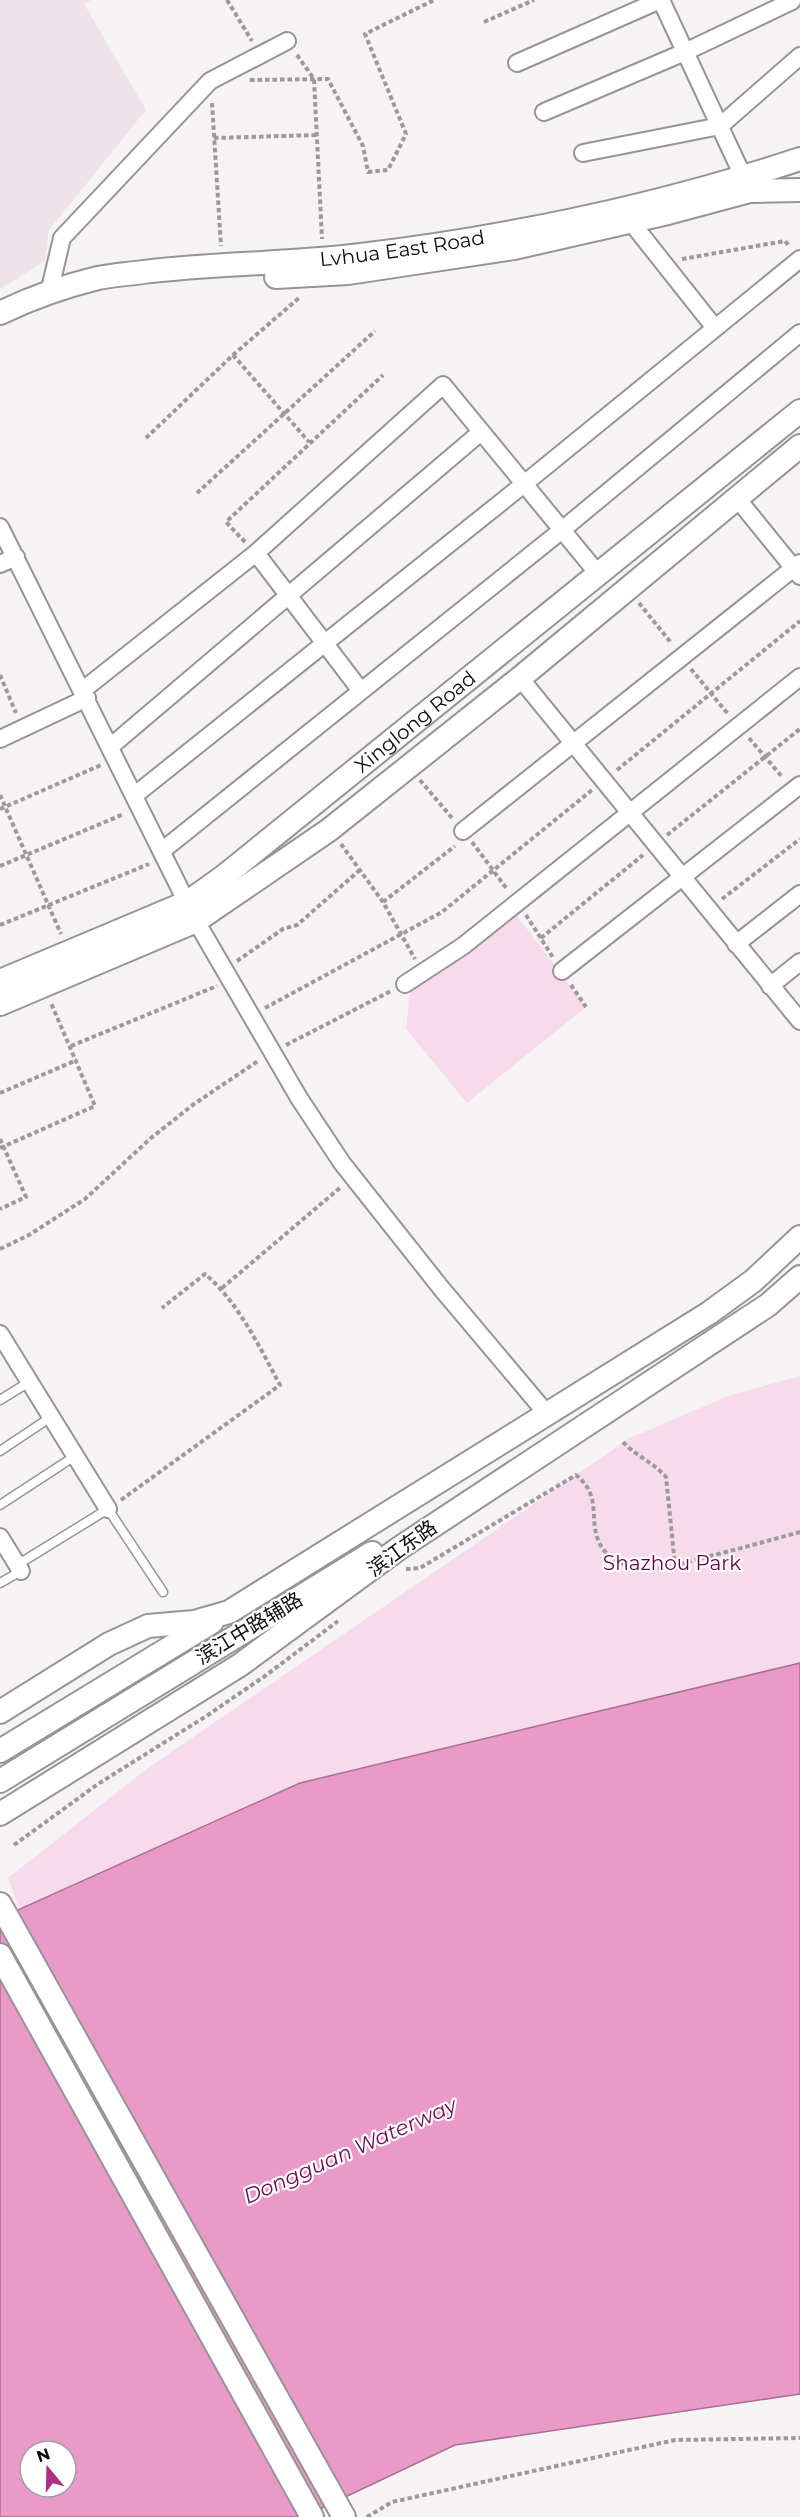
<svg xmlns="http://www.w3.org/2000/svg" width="800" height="2517" font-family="Montserrat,'Noto Sans SC',sans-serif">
<rect width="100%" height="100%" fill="#f6f3f5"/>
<path fill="#ede3e8" d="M0,0H91L84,4L146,110L49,230L45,261L0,289Z"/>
<path fill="#f8dbeb" d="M515,913L586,1007L467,1103L406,1029L410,991Z
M800,1376V1663L300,1783L19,1909L8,1878L148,1768L630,1438L728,1396Z"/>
<path fill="#ea9ac9" stroke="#a86f90" stroke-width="1.5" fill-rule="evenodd" d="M800,1663V2394L455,2445L303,2517H0V1918L300,1783ZM30,2451H66V2487H30Z"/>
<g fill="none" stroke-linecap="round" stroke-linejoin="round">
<defs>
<path id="lane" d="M0,1400L29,1382
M0,1451L51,1417
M0,1505L75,1456
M17,1565L108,1509L163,1592
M0,1583L21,1571"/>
<path id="street" d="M661,0L748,187
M517,63L660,0
M544,112L685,52L792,1
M583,153L720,126L800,56
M631,222L715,328
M49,293L62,238L210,81L287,41
M736,497L800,576
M0,527L196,921L299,1098L342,1163L441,1288L547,1414
M256,553L361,691
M0,564L16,557
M520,678L800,1021
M83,690L256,553L443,385L599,575
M0,739L87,698
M110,747L481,432
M135,795L524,484L800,259
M463,831L800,563
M163,850L562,530L800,333
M736,944L800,894
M562,971L800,785
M405,984L463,946L800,677
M770,986L800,962
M0,1334L108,1509
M0,1537L21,1571"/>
<g id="secondary">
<path d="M276,277L348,273L514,248L668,213L750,191L800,190"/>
<path id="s1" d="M0,313C31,298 65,286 98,278C113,275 129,274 143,272C216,263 289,264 361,255C509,237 658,206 800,159"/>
<path id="s2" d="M0,981L188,902L223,877L800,411"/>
<path d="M0,1004L196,921L329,830L520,678L800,446"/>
<path d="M0,1712L109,1644L148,1626L194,1622L229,1612L709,1313L753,1281L800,1237"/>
<path d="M0,1751L212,1622"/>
<path d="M0,1781L372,1553"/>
<path d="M0,1814L240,1665L398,1549L768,1305L800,1277"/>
<path d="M0,1904L344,2517"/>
<path d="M0,1955L312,2517"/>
</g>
</defs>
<use href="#lane" stroke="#979496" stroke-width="11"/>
<use href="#street" stroke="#979496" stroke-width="20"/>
<use href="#secondary" stroke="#979496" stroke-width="26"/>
<path stroke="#9b999a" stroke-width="4" stroke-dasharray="4.5 3" stroke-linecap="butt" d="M227,0L252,41
M484,22L534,0
M297,55L314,79L322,239
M250,80L328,79L363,146L368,172L388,170L406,134L365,34L434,0
M212,103L221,246
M214,138L317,135
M682,259L785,241L790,247
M233,355L309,442
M146,438L233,355L300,297
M197,493L375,331
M245,542L226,522L383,375
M639,603L672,644
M691,669L728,714
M0,675L16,713
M749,738L783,778
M617,770L800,621
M420,780L452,818
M0,795L61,934
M0,809L101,765
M667,835L800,729
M472,842L507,889
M341,844L383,902L415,959
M0,866L124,814
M722,899L800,839
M383,902L455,846
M526,915L554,959
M0,925L149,864
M541,938L643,855
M237,961L283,929L297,925L361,869
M571,985L586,1007
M265,1008L442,912L592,790
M286,1045L391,991
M71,1046L217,986
M0,1093L77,1060
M0,1139L26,1197L0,1209
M0,1148L95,1106L51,1003
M0,1249L29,1235L85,1199L151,1138L194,1104L258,1061
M222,1288L341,1187
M623,1442C636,1456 654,1463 666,1477L675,1565
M121,1500L280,1385C259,1346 238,1302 205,1274L162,1308
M406,1569L420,1568L576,1475C605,1498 585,1523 603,1549C613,1563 636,1569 653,1569C669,1569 687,1562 702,1558C735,1550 767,1541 800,1532
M14,1845L98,1784L208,1715L265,1676L338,1621
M367,2517L392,2502L675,2440L800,2438"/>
<use href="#lane" stroke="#fff" stroke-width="8"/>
<use href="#street" stroke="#fff" stroke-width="16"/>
<use href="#secondary" stroke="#fff" stroke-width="22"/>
</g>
<g text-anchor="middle" stroke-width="4.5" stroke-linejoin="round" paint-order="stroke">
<g font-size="20" fill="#0d0b0c" stroke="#fff">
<text dy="7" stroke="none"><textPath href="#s1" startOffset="410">Lvhua East Road</textPath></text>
<text dy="7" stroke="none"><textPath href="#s2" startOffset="494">Xinglong Road</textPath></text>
<text transform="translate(402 1548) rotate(-36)" y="7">滨江东路</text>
<text transform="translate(249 1628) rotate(-31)" y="7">滨江中路辅路</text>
</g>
<g font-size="20" fill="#650249" stroke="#fff">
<text x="672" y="1570">Shazhou Park</text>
</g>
<g font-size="21" font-style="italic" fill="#6c0d50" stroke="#fff">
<text transform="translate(350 2151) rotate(-24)" y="7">Dongguan Waterway</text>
</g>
</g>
<g transform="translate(48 2469) rotate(341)"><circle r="28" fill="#ffffff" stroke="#9e9d9e" stroke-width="1.5"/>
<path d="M0-4.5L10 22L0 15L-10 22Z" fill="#ac3083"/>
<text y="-9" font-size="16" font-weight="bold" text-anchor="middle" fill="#0d0b0c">N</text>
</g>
</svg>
